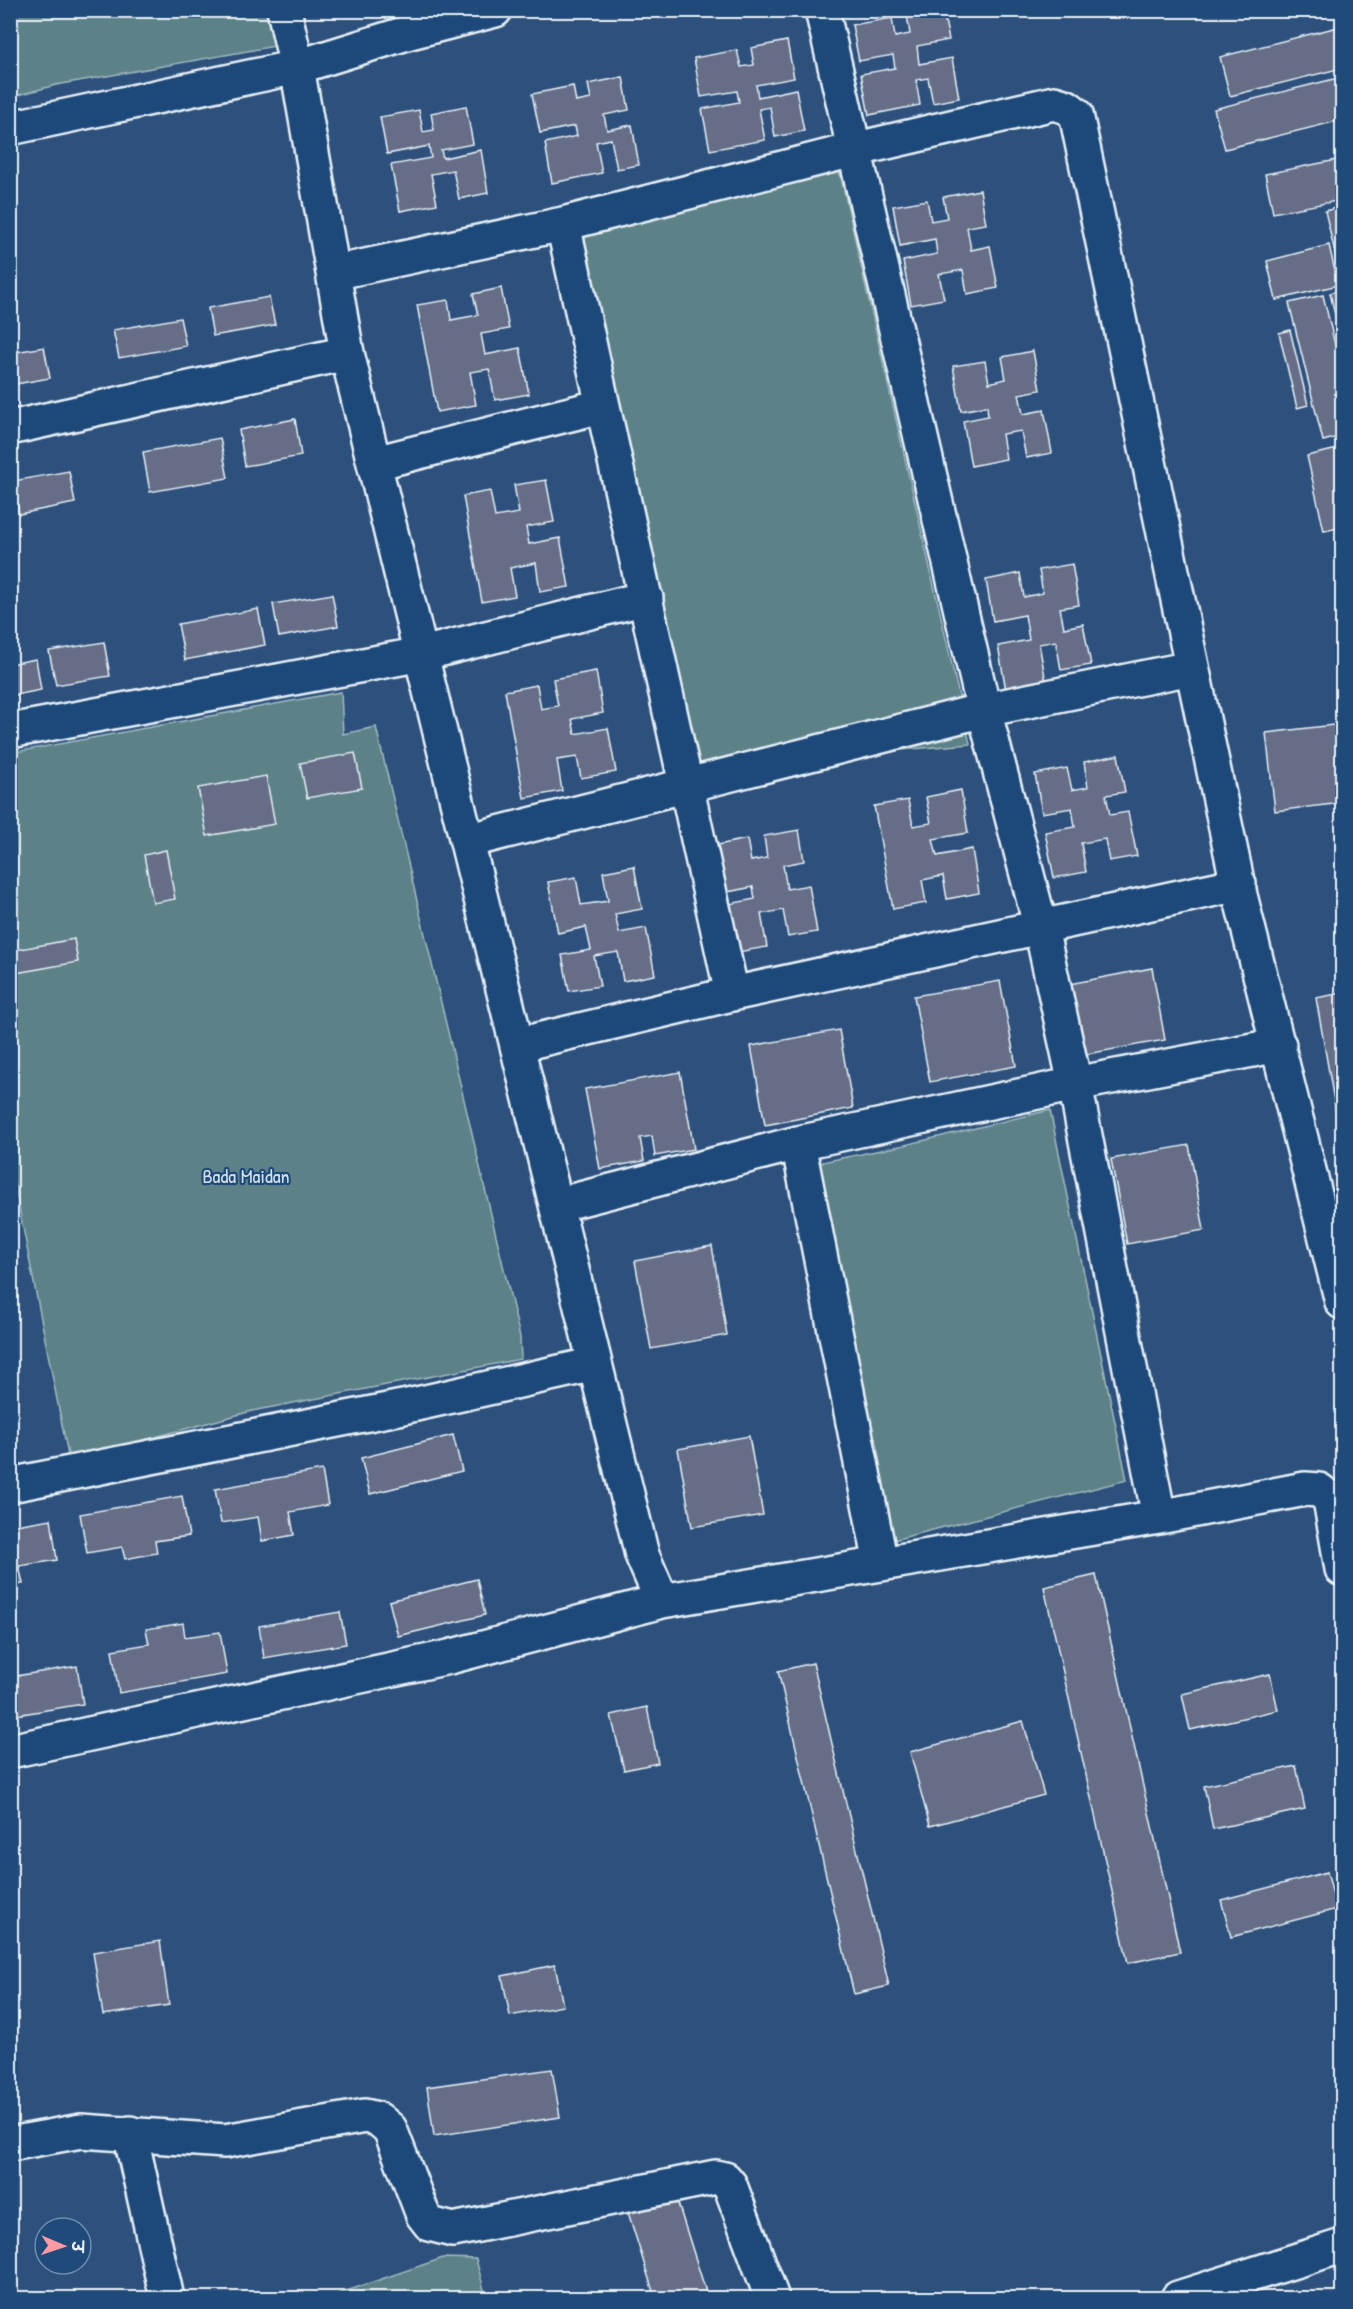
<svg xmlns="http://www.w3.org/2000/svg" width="1353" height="2309" font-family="'Patrick Hand','Playpen Sans Deva',sans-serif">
<rect width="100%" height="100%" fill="#2d517c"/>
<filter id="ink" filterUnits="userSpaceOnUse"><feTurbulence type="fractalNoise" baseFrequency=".0167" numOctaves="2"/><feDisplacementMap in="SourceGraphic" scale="12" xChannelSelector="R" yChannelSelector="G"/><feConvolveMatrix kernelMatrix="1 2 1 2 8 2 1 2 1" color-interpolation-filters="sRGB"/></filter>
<g filter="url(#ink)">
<path fill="#5b8288" stroke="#a2bac0" stroke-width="1.5" d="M11,11H272L281,45L56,85L11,97Z
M839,169L970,744L877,752L677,801L551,239Z
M341,692L343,734L376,727L520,1337L521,1359L252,1411L69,1460L11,1167L10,753Z
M1050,1110L1127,1480L874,1545L793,1168L905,1145Z
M443,2258L476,2259L486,2298H326Z"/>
<path fill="#656e86" stroke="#e8f1f8" stroke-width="1.5" d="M930,10H943L949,40L917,46L919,64L952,58L959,98L933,103L928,78L916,80L920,105L869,115L861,74L895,68L893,55L859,61L852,25L892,18L895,37L910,34L907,15Z
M1342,26V68L1230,96L1220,57Z
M787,41L794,78L756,85L758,97L796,89L804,131L775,137L770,107L759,109L765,140L710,150L702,109L739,102L737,91L701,97L694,58L737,50L741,67L754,65L751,48Z
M623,77L629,110L604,115L607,130L632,125L639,165L617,169L611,139L596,142L602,173L552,183L545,143L577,136L575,126L540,133L532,94L573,86L576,102L591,99L588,84Z
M1342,77V120L1225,149L1214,109Z
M466,106L473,144L441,150L443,158L481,150L488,193L459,199L453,170L431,174L437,204L400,211L391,165L431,158L429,146L387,154L380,117L419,110L423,132L434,130L431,113Z
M1342,159V200L1273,213L1265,174Z
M980,190L986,224L967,227L971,250L990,246L998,288L967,294L963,270L939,274L944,299L911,305L903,261L937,254L935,239L900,246L893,206L927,200L931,221L947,218L943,197Z
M1342,206V282L1325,211Z
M1329,245L1338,285L1276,300L1267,261Z
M501,288L509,329L481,334L485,355L520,348L529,394L495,400L489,369L470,372L476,405L437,412L417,305L448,300L451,320L478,315L473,294Z
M1342,290V345L1330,293Z
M1323,295L1342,374V436L1323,441L1289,303Z
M269,297L275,325L213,336L208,308Z
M180,318L186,346L119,358L113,330Z
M1290,330L1308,405L1297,408L1279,333Z
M44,347L50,378L10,385V353Z
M1033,351L1040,390L1019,394L1023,414L1044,410L1052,453L1026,458L1021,431L1002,434L1006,459L971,466L963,421L988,416L987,406L961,411L953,366L985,361L989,383L1006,379L1002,357Z
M295,419L301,456L245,466L239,430Z
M220,438L228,478L150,492L143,452Z
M1342,448V527L1324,531L1307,456Z
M69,471L75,503L19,514L13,481Z
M546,480L554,522L526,527L529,544L560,538L569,587L540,592L536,563L510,568L515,596L482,602L463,496L490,491L495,517L519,513L514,485Z
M1072,564L1079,605L1060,608L1064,628L1083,624L1091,665L1061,670L1056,641L1039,644L1046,682L1006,690L998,646L1029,640L1025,615L993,621L986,580L1020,573L1024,597L1043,593L1039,570Z
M332,594L338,626L279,637L273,604Z
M258,609L265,645L185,660L178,624Z
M104,642L110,676L56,685L49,651Z
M36,659L41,690L10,696V664Z
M596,671L603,713L572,719L575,734L608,728L616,772L581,778L577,757L557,760L562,791L524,798L505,691L537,685L541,709L558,706L553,679Z
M1342,724V803L1275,811L1266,733Z
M355,753L362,788L307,798L300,763Z
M1118,755L1125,792L1106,795L1110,815L1128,812L1137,856L1109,861L1105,839L1081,843L1086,872L1054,878L1045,832L1075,827L1072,808L1042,813L1035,774L1067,768L1072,790L1088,787L1084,762Z
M266,776L275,824L207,836L198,788Z
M961,790L968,833L933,839L937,856L972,849L979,893L947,899L943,876L922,880L926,903L893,909L874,806L908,800L913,826L931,823L926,797Z
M799,830L804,861L783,865L787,889L809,885L817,932L788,937L783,910L761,914L767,947L732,953L724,905L755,899L753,887L722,893L713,846L747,839L751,861L767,858L764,836Z
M166,850L175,899L153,903L144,855Z
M634,866L642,909L615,914L619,933L646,928L655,975L623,981L618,952L594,956L600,986L569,991L562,955L591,950L586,927L558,933L548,882L576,877L581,905L608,901L603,872Z
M74,939L78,962L10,974V951Z
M1152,968L1165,1040L1082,1055L1069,984Z
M1000,981L1016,1066L930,1082L914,996Z
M1342,993V1146L1316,998Z
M839,1030L853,1108L765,1125L751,1046Z
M680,1072L694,1149L655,1156L652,1136L640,1138L644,1161L600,1169L585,1089Z
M1189,1145L1204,1230L1127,1244L1111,1159Z
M712,1246L727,1335L651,1349L635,1261Z
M453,1435L462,1471L370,1494L361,1458Z
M749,1436L763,1515L692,1527L678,1449Z
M322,1470L328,1505L290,1512L294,1535L262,1541L258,1517L221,1523L215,1489Z
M182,1496L189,1536L155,1541L157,1553L125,1559L122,1547L87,1553L80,1514Z
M51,1519L57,1560L19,1566L23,1584L10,1586V1526Z
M1096,1575L1180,1952L1128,1963L1044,1587Z
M477,1579L485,1615L398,1636L389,1601Z
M340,1612L346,1644L264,1658L259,1626Z
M183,1623L185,1637L220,1632L227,1674L119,1693L112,1650L149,1644L146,1629Z
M813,1663L889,1986L854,1994L778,1671Z
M77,1666L83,1704L10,1716V1677Z
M1270,1674L1278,1710L1190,1730L1182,1694Z
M647,1707L658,1763L624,1770L611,1715Z
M1023,1721L1044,1795L930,1826L910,1752Z
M1296,1766L1305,1809L1213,1829L1204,1786Z
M1327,1872L1337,1909L1231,1937L1221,1900Z
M160,1941L169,2005L103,2015L93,1952Z
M555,1965L563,2006L510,2016L502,1976Z
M552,2069L560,2117L434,2136L427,2087Z
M675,2194L708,2298H655L627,2209Z"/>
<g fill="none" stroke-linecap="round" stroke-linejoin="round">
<defs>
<path id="minor" d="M284,10L297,67L347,353L642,1555L662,1601L1159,1517L1305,1489L1319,1490L1330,1499L1342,1569
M822,10L984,710L1041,928L1075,1084L1159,1517
M10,128L297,67L410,32L495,10
M563,224L732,994
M333,273L563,224L853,150L1054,103L1067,107L1076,114L1240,895L1342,1302
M10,428L347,353
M375,463L602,406
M10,731L422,654L646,598
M467,841L984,710L1191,668
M517,1045L732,994L1239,884
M798,1143L881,1564
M557,1205L798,1143L1075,1084L1279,1045
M10,1485L403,1407L595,1364
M10,1751L449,1657L662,1601
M130,2133L167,2298
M10,2144L81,2131L225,2141L365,2116L378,2119L390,2129L423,2215L430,2224L453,2230L716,2177L725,2179L730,2185L772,2298
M1178,2298L1342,2246"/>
</defs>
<use href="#minor" stroke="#e8f1f8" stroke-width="38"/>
<use href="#minor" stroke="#1f4a7a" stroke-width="33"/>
</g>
</g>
<g text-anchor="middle" stroke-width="4.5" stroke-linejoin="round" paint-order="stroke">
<g font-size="20" fill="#d3e0e7" stroke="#1f4a7a">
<text x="246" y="1183">Bada Maidan</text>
</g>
</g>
<rect width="1353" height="2309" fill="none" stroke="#1f4a7a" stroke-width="36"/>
<rect x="18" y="18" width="1317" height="2273" fill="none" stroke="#e8f1f8" stroke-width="2" filter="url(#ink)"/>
<g transform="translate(63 2246) rotate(92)"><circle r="28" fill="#1f4a7a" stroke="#6f8dac" stroke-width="1.5"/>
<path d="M0-4.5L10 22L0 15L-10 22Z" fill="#ff9aa2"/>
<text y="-9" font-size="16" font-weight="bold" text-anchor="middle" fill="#e8f1f8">उ</text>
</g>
</svg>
